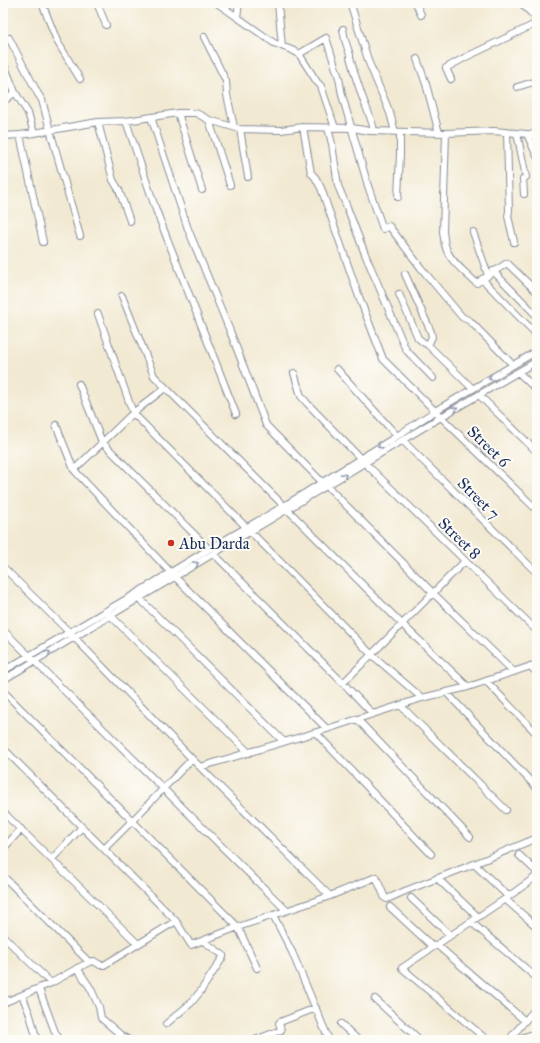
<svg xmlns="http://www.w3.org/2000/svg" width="540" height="1043" font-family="'IM FELL Great Primer',serif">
<rect width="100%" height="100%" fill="#fdfcf7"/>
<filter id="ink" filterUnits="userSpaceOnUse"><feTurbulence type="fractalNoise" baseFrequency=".025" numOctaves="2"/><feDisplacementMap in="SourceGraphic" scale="8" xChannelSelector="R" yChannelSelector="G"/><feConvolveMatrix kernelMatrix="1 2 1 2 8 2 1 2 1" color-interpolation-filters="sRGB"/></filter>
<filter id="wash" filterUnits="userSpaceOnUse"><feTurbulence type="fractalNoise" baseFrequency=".012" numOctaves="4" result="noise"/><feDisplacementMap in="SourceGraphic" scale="16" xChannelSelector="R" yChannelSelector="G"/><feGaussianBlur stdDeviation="0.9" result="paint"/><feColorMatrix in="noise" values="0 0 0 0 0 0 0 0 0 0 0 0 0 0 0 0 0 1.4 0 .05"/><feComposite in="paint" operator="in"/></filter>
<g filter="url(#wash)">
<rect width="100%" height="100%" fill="#f2e9d2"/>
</g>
<g filter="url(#ink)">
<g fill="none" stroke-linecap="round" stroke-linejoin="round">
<defs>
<path id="minor" d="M42,3L57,41L80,79
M97,3L106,25
M217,3L274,43L294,51L299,54L317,82L321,86L335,128
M278,3L282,46
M416,3L421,15
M521,3L537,19
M351,5L369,63L390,113L395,132
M237,17L239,3
M343,29L345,40L350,55V57C353,69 357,82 361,93C365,106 372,118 374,131
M204,37L226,81L227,95L234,127
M9,38L38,94L42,100L50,130L80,236
M299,54L326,38L339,78L342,95L368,186L383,229L389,226L421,268L462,317L470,321L513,365
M417,59L426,84L439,133
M3,62L15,92L28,113L34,133
M451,79L446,68L466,57L533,25L537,20
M517,87L537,81
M3,102L15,92
M178,113L202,190
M151,117L188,229L230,331L266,425L322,482
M209,120L230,185
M126,121L156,210L236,414
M98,122L113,180L119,190L130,221
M303,127L311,173L315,177L321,188L358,294L383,359L441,417L537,510
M328,128L332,144L338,186L347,207L365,254L406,350L433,378
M240,129L248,177
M507,132L508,173L509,211L508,216L514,242
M446,133L443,232C444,237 444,243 446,248C449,260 466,273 475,282L477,283L507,263L537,292
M517,133L526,177L523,179L524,194
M527,134L537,156
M20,135L43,242
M3,136L20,135L34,133L98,122L126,121L178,113H196L209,120L240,129L281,130L303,127L352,128L370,131L446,133L494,131L537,135
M398,197L400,154V132
M473,232L488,275
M493,271L537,316
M405,274L431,332L432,337L428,345
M482,279L537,335
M399,294L418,338L423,342L428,345L473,389
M122,296L154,376L284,506
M98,314L133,413L247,528
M337,369L397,436
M518,372L537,390
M294,373L301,396L307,403L360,458
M79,384L102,442L209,549
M479,395L537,452
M56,425L74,470L175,577L327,729
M403,441L537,573
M365,463L537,631
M74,470L133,413L165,388
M327,486L433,593L514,672
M288,510L402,624L468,687
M251,532L371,654L422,698
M214,554L343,683L373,714
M3,567L69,632L200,767L330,896
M136,595L284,742
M108,613L249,753
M3,630L286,910
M530,666L537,673
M3,671L135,594L209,549L284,506L397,436L435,411L537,351
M3,680L441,417L537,361
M486,681L537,734
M343,683L465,561
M3,691L238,927L257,968
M446,692L537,788
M400,705L506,810
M357,719L470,837
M316,733L431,854
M3,748L176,921
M200,767L327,729L422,698L468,687L537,664
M3,812L138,944
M3,849L21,829
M104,849L132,821L192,759
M519,855L537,872
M52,859L82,827
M474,864L508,896
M3,876L89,962
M437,878L478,917
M411,898L450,935
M505,899L537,927
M390,907L433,947
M273,915L292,952L329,1040
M471,922L537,978
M3,936L51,983
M437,945L525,1021
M77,968L91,989L99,1007L101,1018L122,1036L129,1040
M39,989L55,1032L60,1040
M22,995L30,1015L37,1040
M375,999L420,1040
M3,1003L51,983L89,962L94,961L100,965H104L176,921L191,945L238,927L330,896L376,877L385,898L387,899L405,891L474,864L537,838
M166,1024L191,1003L200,992L223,957V955L203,941
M341,1024L358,1040
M511,1039L512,1036L537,1007
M255,1040L281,1030L279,1023L280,1022L316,1008
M487,1040L402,968L505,899L537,876
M509,1040L517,1039L537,1033"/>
<path id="highway" d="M529,3L537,11"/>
</defs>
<use href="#minor" stroke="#868c98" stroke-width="8"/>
<use href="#highway" stroke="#868c98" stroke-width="10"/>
<use href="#minor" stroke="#fff" stroke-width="6"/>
<use href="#highway" stroke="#fff" stroke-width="9"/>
</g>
<defs><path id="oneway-chevron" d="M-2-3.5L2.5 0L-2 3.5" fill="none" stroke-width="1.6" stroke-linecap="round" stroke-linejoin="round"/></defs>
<g stroke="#8d97ae">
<use href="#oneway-chevron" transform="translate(491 378) rotate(149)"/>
<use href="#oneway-chevron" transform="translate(455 409) rotate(-30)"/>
<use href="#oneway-chevron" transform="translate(380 446) rotate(149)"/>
<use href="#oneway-chevron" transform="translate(344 476) rotate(-31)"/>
<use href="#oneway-chevron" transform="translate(196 564) rotate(-31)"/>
<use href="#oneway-chevron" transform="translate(48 653) rotate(-31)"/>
</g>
</g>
<circle fill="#c8321e" stroke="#fdfcf7" stroke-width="1.5" cx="171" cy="543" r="4"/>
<g text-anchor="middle" stroke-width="4" stroke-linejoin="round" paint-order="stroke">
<g font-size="16" fill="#1b2f5e" stroke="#fdfcf7">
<text transform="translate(489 446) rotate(44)" y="6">Street 6</text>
<text transform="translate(479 498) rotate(45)" y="6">Street 7</text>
<text transform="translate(460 538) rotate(44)" y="6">Street 8</text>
</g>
<g font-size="16" fill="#1b2f5e" stroke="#fdfcf7" text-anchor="start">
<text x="179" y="549">Abu Darda</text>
</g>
</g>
<rect width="540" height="1043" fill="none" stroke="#fdfcf7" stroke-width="16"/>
</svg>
